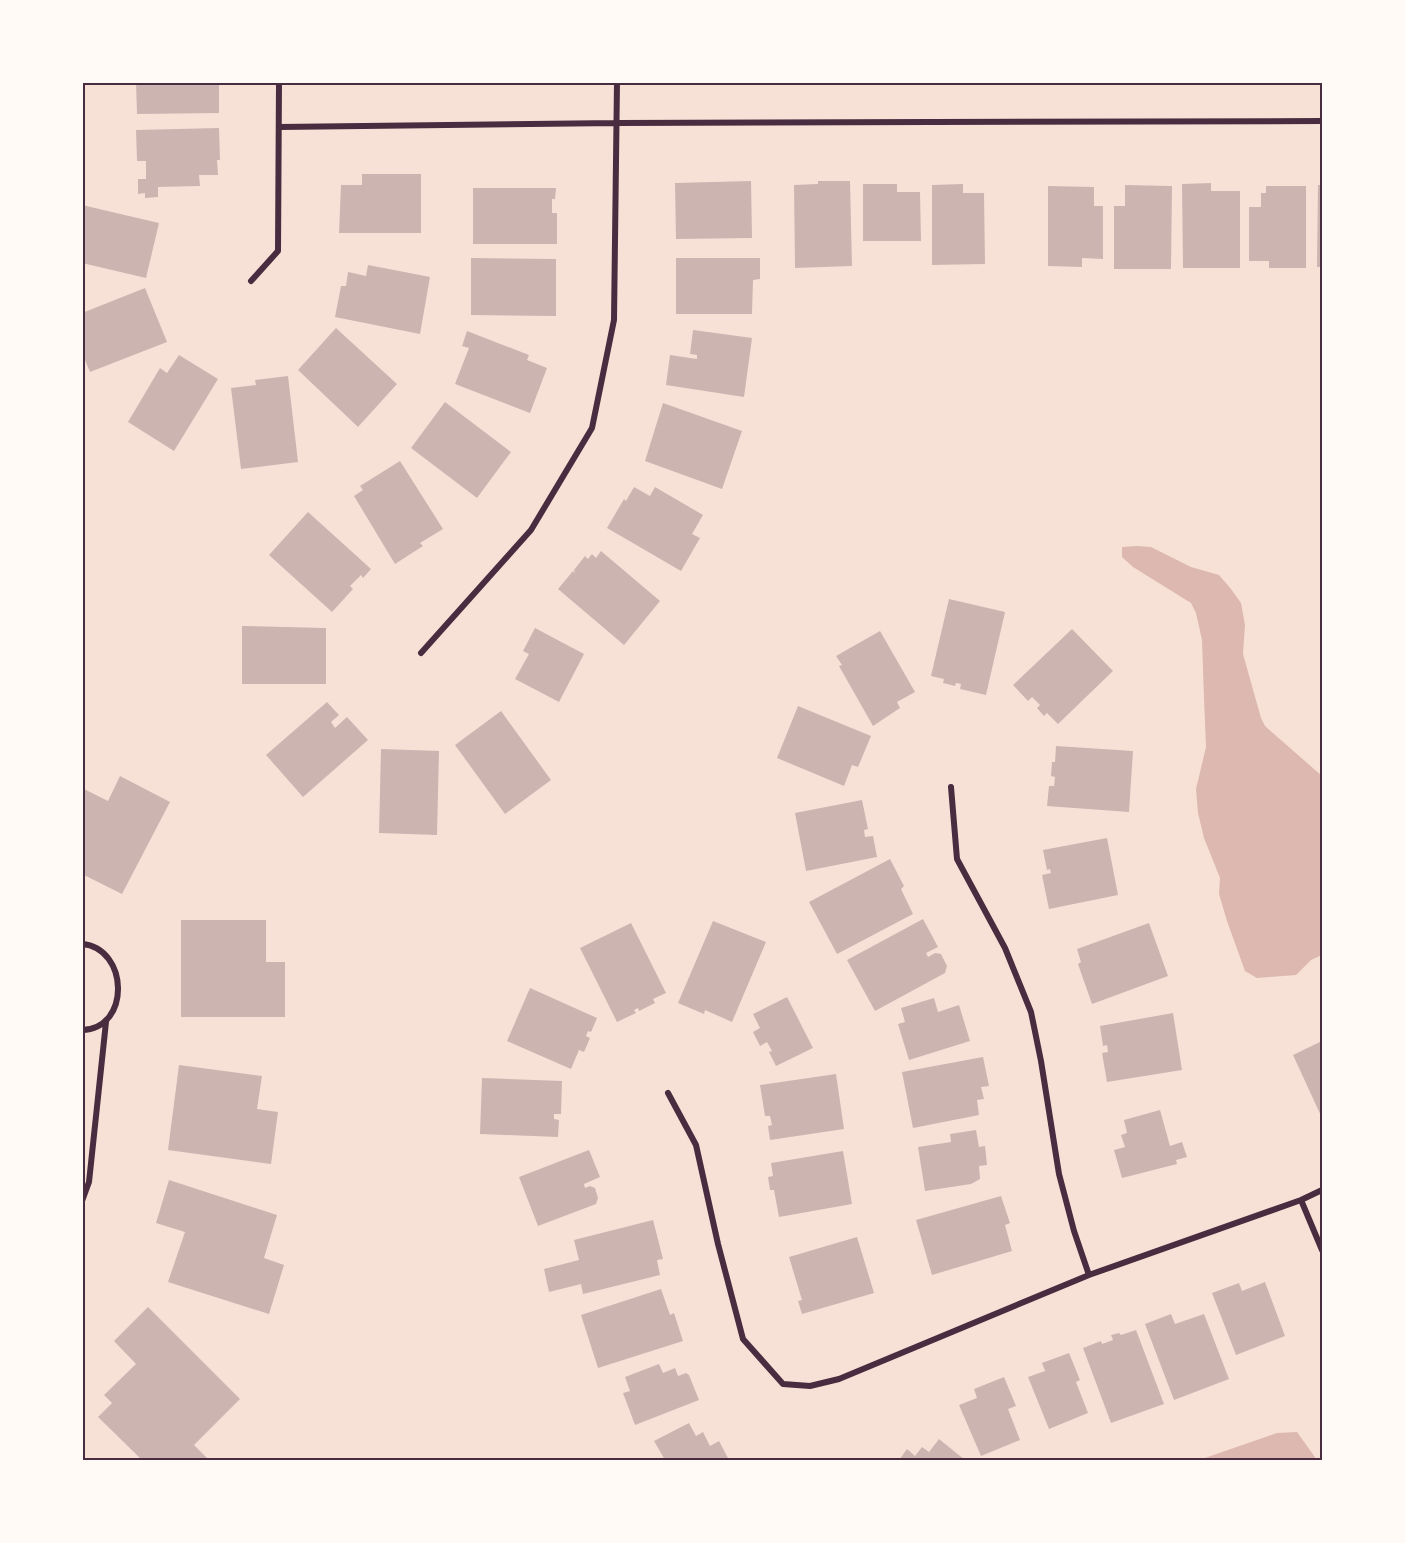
<svg xmlns="http://www.w3.org/2000/svg" width="1405" height="1543" font-family="'Source Sans 3',sans-serif">
<rect width="100%" height="100%" fill="#f7e1d7"/>
<path fill="#dcb8b0" d="M1137,546L1151,547L1191,567L1219,575L1231,589L1241,603L1245,625L1243,654L1261,718L1265,726L1322,776V955L1311,960L1296,975L1257,978L1245,971L1227,921L1219,894L1220,878L1204,838L1198,813L1196,789L1206,747L1204,698L1202,640L1196,613L1191,603L1133,567L1122,557V547Z
M1297,1432L1317,1460H1199L1277,1433Z"/>
<path fill="#ccb4b1" d="M136,82L219,84V113L137,114Z
M219,128L220,160H217L218,175H199L200,186L158,187V197L145,198V193L138,194V179H146V161H137L136,130Z
M362,174H421V233H339L341,185H362Z
M751,181L752,238L676,239L675,183Z
M818,181H850L852,266L795,268L794,185L818,184Z
M1211,183V191H1240V268H1183L1182,184Z
M863,184H897V192H920L921,241H863Z
M963,184V193H984L985,264L932,265V185Z
M1125,185L1172,186L1171,269H1114V206H1125Z
M1318,185H1322V267H1317Z
M1048,186L1094,187V206H1103V259L1082,258V267L1048,266Z
M1266,186H1306V268H1269V261H1249V207H1261V193H1266Z
M473,188H556L555,199H552V213H557V244H473Z
M82,205L159,223L146,278L82,263Z
M471,258L556,259V316L471,315Z
M676,258H760V279L753,280L752,314H676Z
M368,265L430,277L420,334L335,317L341,286H346L348,272L366,276Z
M145,288L167,342L90,372L82,353V338L84,337L82,313Z
M336,328L397,384L358,427L298,370Z
M693,330L752,338L744,397L666,385L670,355L697,359V355L690,354Z
M467,331L529,355L527,360L547,368L530,413L455,384L469,348L462,346Z
M179,355L218,379L174,451L128,422L160,368L167,373Z
M288,376L298,462L241,469L231,388L256,385L255,380Z
M445,402L511,452L477,498L411,448Z
M663,403L742,431L722,489L645,461Z
M400,461L443,529L420,543L423,546L395,564L354,496L363,490L360,486Z
M634,487L650,496L655,487L703,515L692,534L700,538L681,571L607,528L624,499L626,501Z
M308,512L371,569L363,578L361,575L350,586L353,589L332,612L269,555Z
M601,551L660,601L624,645L558,589L573,571L575,573L574,570L585,556L588,559L592,554L596,558Z
M949,599L1005,612L986,695L960,689L961,684L956,683L955,686L943,683L944,679L931,676Z
M242,626L326,628V684H242Z
M535,628L584,654L559,702L515,679L529,654L523,651Z
M1072,629L1113,671L1058,724L1047,713L1044,716L1037,708L1040,705L1032,697L1028,701L1013,685Z
M880,631L915,692L897,702L900,708L873,726L839,666L842,665L836,656Z
M327,702L339,715L331,722L335,728L347,717L368,740L303,797L266,755Z
M798,706L871,736L858,767L852,765L844,786L777,758Z
M501,711L551,780L505,814L455,745Z
M1056,746L1133,751L1129,812L1047,806L1049,786H1054L1055,777L1051,776L1052,762H1055Z
M381,749L439,751L437,835L379,833Z
M120,776L170,802L122,894L82,874V788L108,801Z
M862,800L868,829L864,830L865,837L873,836L877,857L806,871L795,813Z
M1107,838L1118,895L1049,909L1042,875L1051,873L1050,869L1047,870L1043,850Z
M890,859L904,886L901,889L913,914L837,954L809,902Z
M923,919L938,947L926,953L928,957L935,953L941,954L947,966L945,973L875,1011L847,960Z
M181,920H266V962H285V1017H181Z
M713,921L766,942L732,1022L705,1010L704,1014L678,1003Z
M631,923L666,993L653,999L655,1003L639,1011L638,1008L634,1010L636,1013L617,1022L580,948Z
M1149,923L1168,976L1092,1004L1078,964L1081,962L1077,949Z
M530,988L597,1018L591,1032L588,1031L586,1036L590,1038L584,1052L579,1050L571,1069L507,1041Z
M787,997L813,1048L776,1066L769,1052L772,1051L767,1042L760,1046L753,1032L760,1028L753,1014Z
M934,998L938,1012L959,1005L970,1041L909,1060L898,1024L905,1022L901,1008Z
M1173,1013L1182,1070L1107,1082L1102,1053L1108,1052L1107,1045L1103,1046L1100,1026Z
M1322,1041V1118L1293,1055Z
M983,1057L989,1086L981,1087L984,1099L977,1100L979,1115L913,1128L902,1072Z
M179,1065L262,1076L257,1109L278,1112L271,1164L168,1150Z
M836,1074L844,1129L770,1140L768,1126L772,1125L770,1116H765L760,1085Z
M482,1078L562,1081L561,1114H554V1119L559,1120L558,1137L480,1134Z
M1160,1110L1170,1146L1182,1142L1187,1157L1176,1160L1177,1164L1122,1178L1114,1150L1125,1147L1121,1135L1127,1133L1124,1120Z
M976,1130L979,1147L985,1146L987,1165L979,1166L980,1179L971,1184L925,1191L918,1147L951,1142L950,1134Z
M589,1150L600,1177L584,1184L585,1188L590,1186L595,1188L598,1198L596,1204L538,1226L519,1177Z
M843,1151L852,1204L779,1217L774,1190H770L768,1177L773,1176L771,1163Z
M169,1180L277,1215L264,1258L284,1265L269,1314L168,1282L185,1232L156,1223Z
M1001,1196L1010,1223L1005,1225L1012,1251L932,1275L916,1220Z
M653,1220L663,1259L657,1260L660,1275L583,1294L581,1284L549,1292L544,1269L579,1260L574,1240Z
M857,1237L874,1293L802,1314L798,1301L802,1300L789,1257Z
M1265,1282L1285,1336L1236,1355L1212,1293L1239,1283L1242,1291Z
M661,1289L670,1315L674,1313L683,1341L598,1368L581,1315Z
M148,1307L240,1399L194,1445L209,1460H142L98,1417L112,1403L104,1395L136,1364L114,1341Z
M1171,1314L1175,1324L1204,1314L1229,1379L1174,1400L1145,1324Z
M1136,1330L1164,1404L1111,1423L1083,1348L1101,1341L1102,1344L1113,1340L1111,1335L1119,1333L1121,1335Z
M1069,1353L1080,1380L1076,1382L1088,1413L1049,1429L1028,1377L1045,1371L1042,1363Z
M659,1364L663,1373L675,1368L678,1376L686,1373L689,1375L699,1400L635,1425L623,1393L630,1391L625,1377Z
M1004,1377L1016,1406L1008,1409L1020,1440L981,1456L959,1405L977,1398L974,1389Z
M689,1423L696,1436L703,1432L710,1446L719,1441L729,1460H665L654,1441Z
M939,1439L965,1460H899L907,1449L915,1456L922,1447L929,1452Z"/>
<g fill="none" stroke-linecap="round" stroke-linejoin="round">
<path stroke="#4a2c40" stroke-width="6" d="M279,127L617,123L1322,121
M251,281L278,251L279,82
M421,653L531,530L592,428L614,320L617,82
M951,787L957,859L1005,948L1031,1012L1041,1061L1059,1174L1074,1231L1089,1275
M82,944C129,948 131,1029 82,1030
M668,1093L696,1145L718,1244L743,1339L783,1384L810,1386L839,1379L1089,1275L1301,1200L1322,1190
M1301,1200L1322,1250
M82,1201L89,1182L106,1022"/>
</g>
<rect width="1405" height="1543" fill="none" stroke="#fffaf5" stroke-width="168"/>
<rect x="84" y="84" width="1237" height="1375" fill="none" stroke="#4a2c40" stroke-width="2"/>
</svg>
